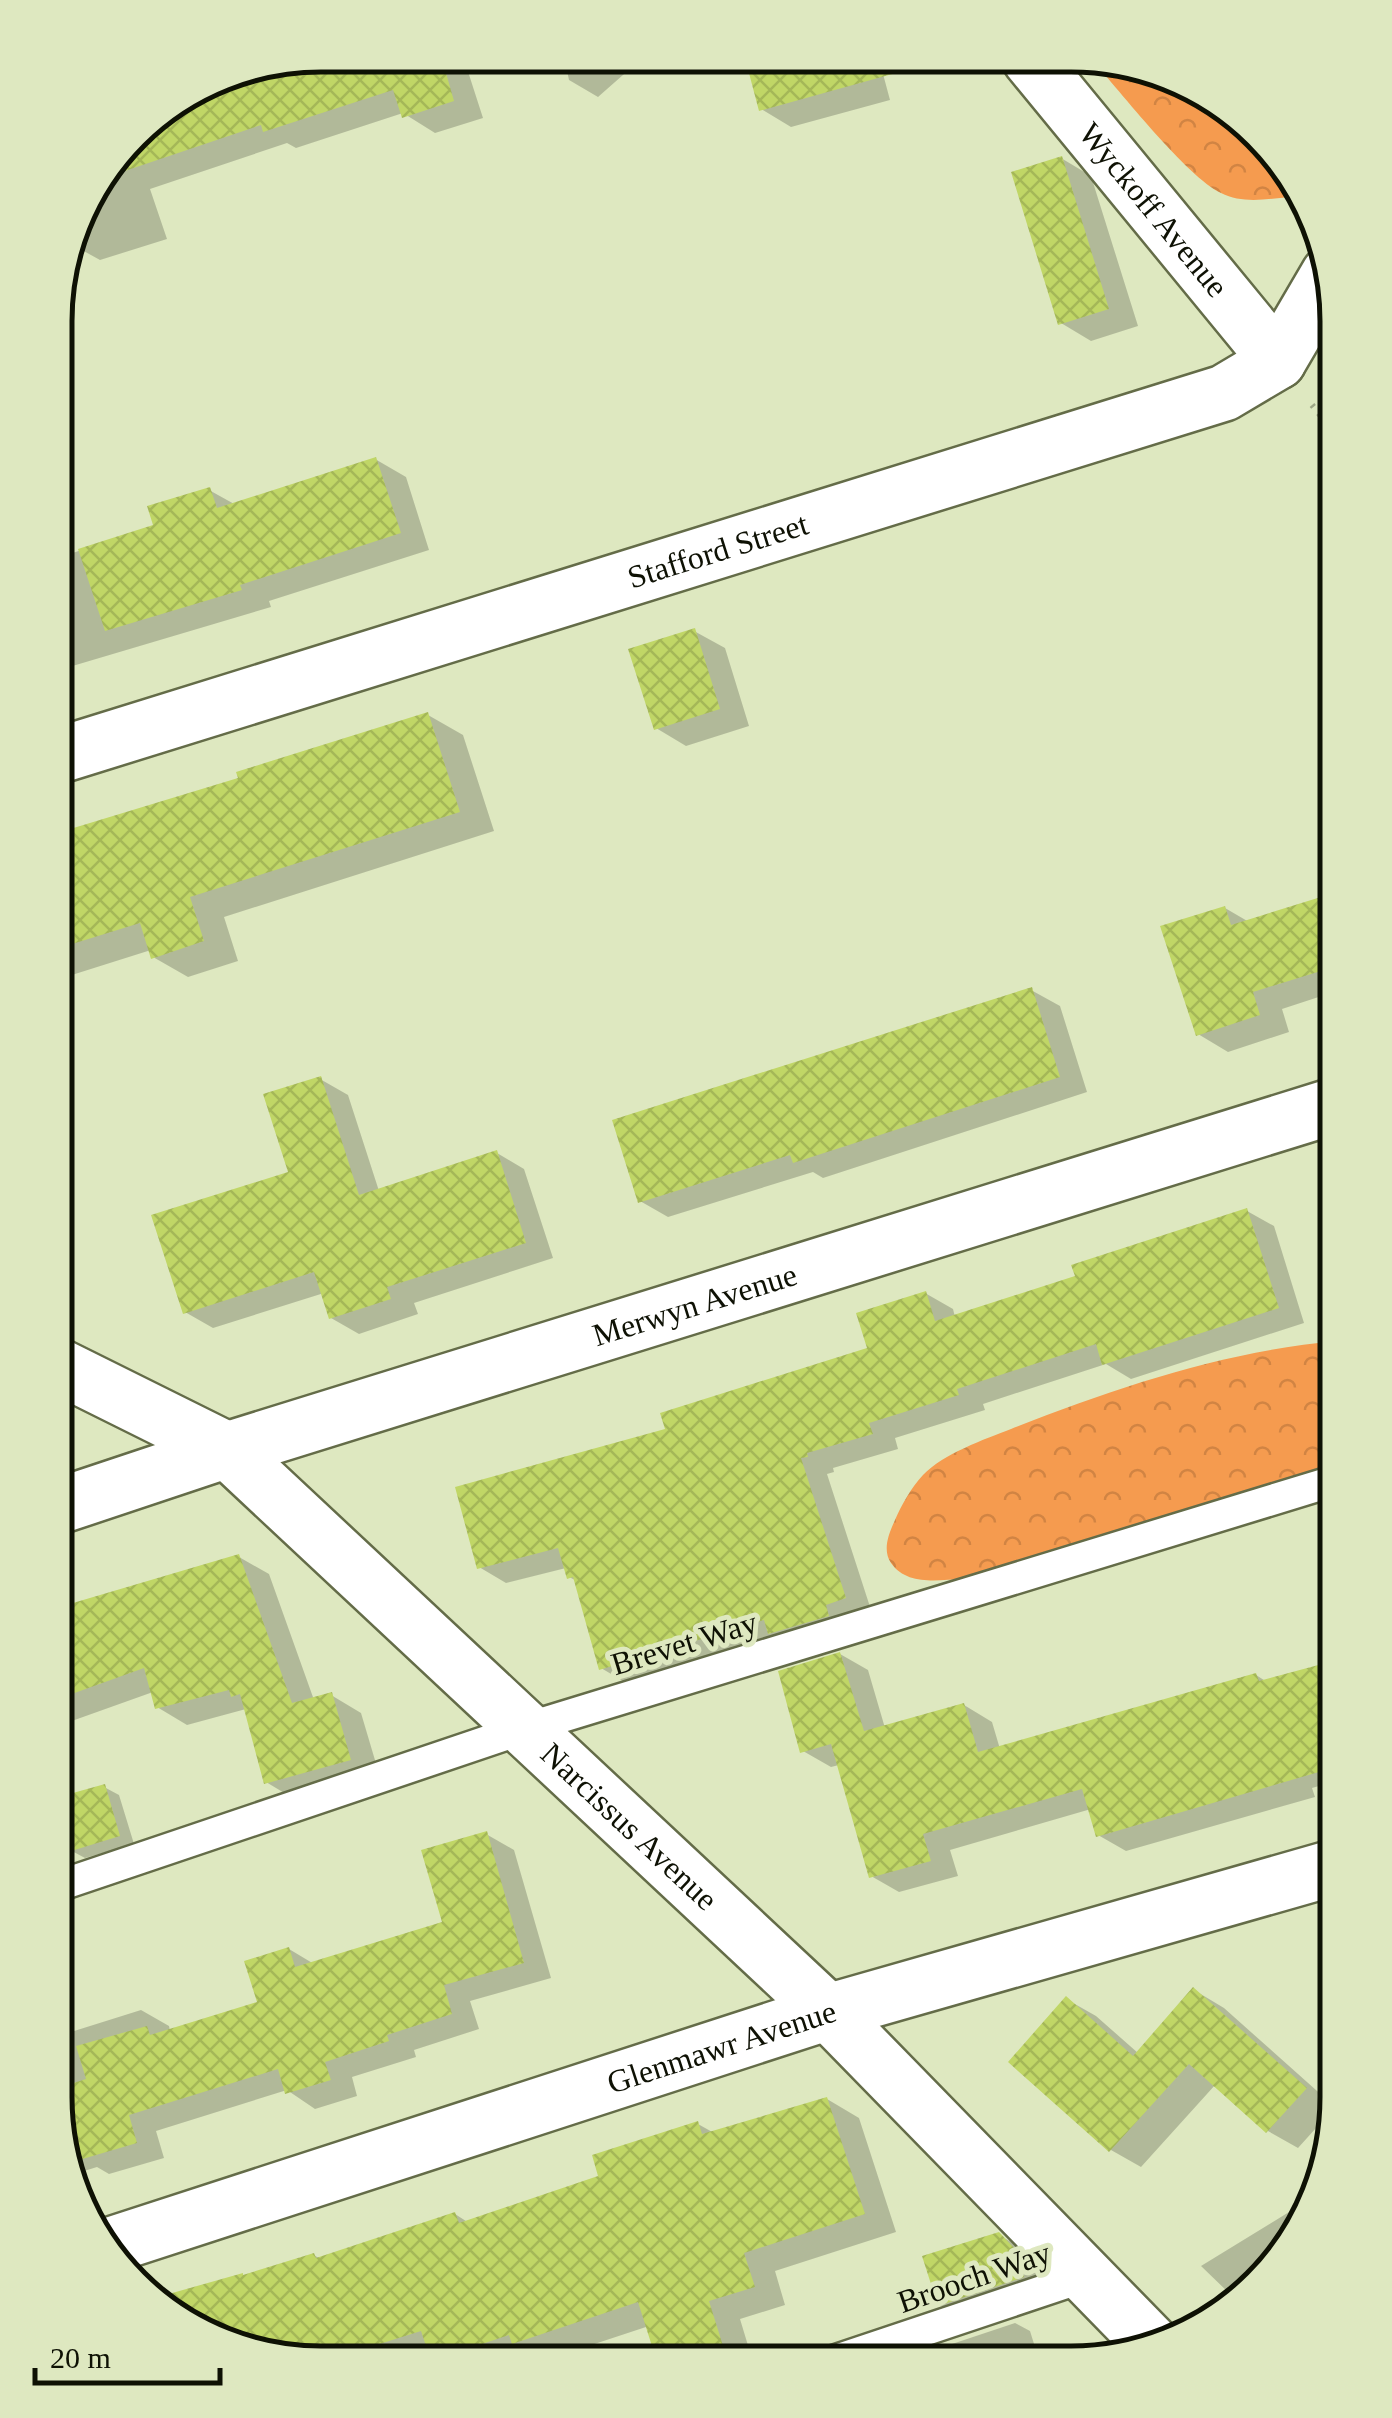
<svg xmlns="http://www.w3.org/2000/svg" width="1392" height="2418" font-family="'Times New Roman',serif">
<defs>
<pattern id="forest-crowns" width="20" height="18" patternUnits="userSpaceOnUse" patternTransform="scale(2.5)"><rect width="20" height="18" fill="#f59b4f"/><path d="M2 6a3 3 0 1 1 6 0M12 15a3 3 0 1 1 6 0" fill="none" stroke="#d18443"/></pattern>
<pattern id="building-cross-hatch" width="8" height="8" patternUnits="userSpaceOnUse" patternTransform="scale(2.5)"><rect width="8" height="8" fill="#c0d666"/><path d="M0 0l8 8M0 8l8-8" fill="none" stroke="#a4b757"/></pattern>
</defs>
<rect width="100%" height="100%" fill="#dee8c0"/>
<path fill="url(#forest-crowns)" d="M1092,60H1122L1246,121L1294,193L1290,197C1267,199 1242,204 1221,193C1187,177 1120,91 1092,60Z
M1337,1341V1468L962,1579C938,1580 907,1586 891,1563C882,1550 889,1533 895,1520C902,1504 911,1488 923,1475C943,1454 985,1439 1011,1429C1115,1388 1225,1351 1337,1341Z"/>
<path fill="#0003" d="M322,55L463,56L483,118L435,133L403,113L296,148L287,143L150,189L167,239L100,260L71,244L83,203L145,122L220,75Z
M564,57H591L588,66L598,57H639L640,60L598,97L569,80Z
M747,58L879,59L890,100L791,127L761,109Z
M1061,158L1091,176L1138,326L1091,341L1061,323Z
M375,459L406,477L429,550L269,601L271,607L59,670L63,684L57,686V558L156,526L209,490L236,505Z
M694,631L725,648L749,726L686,746L656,728Z
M428,715L463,735L494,831L224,917L238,961L188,977L153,957L151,950L56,980L57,837L241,780Z
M1337,894V991L1282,1009L1289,1032L1228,1052L1198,1034L1225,908L1249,922Z
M1031,990L1060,1006L1087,1092L823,1178L813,1172L668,1217L640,1201Z
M320,1079L348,1095L379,1191L497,1153L524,1169L553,1258L414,1303L418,1314L359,1334L331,1318L324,1293L213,1328L185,1312L291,1174Z
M1247,1211L1274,1226L1304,1323L1131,1379L1106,1364L983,1404L985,1410L895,1438L898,1449L833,1468L834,1472L827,1474L872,1613L628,1684L601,1668L577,1581L569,1577L566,1568L506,1583L479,1567L668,1431L870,1350L925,1293L953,1309L955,1317L1078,1278Z
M239,1557L269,1574L314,1700L331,1695L361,1713L380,1777L296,1800L266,1782L246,1709L187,1725L157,1707L153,1692L55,1727L56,1609L203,1570Z
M840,1654L868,1670L885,1728L964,1705L992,1722L1000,1749L1256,1675L1267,1682L1337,1662L1336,1781L1312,1788L1315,1797L1126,1851L1098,1835L1091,1809L950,1850L958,1876L899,1892L871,1876L839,1765L831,1767L803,1751Z
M104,1787L119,1795L134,1844L85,1858L70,1850Z
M486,1834L514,1850L551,1978L470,2001L479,2029L414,2050L416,2057L352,2077L357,2096L315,2109L287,2090L156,2131L164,2158L109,2174L97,2167L68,2176L55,2096V2037L141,2010L169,2026L170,2031L260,2003L289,1949L314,1964L445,1923Z
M1194,1990L1224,2008L1335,2107L1298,2148L1268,2131L1216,2084L1141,2167L1111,2150L1066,1999L1096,2016L1138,2053Z
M827,2099L859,2118L896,2232L775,2271L785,2305L740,2319L753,2362H660L649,2326L546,2360L536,2354L514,2361H436L431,2355L412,2361H286L154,2301L314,2255L320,2259L455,2214L469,2223L601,2177L698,2124L714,2133Z
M1302,2204L1282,2258L1231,2295L1201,2266Z
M999,2235L1030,2253L1044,2267L1053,2294L970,2322L940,2305Z
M1015,2323L1030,2331L1040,2363H958L952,2344Z"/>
<path fill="url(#building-cross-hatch)" d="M322,55L468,56L469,65L446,73L454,101L402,118L393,90L263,132L261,125L101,179L146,122L220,75Z
M745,58L894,59L896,73L759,111Z
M1062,156L1109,309L1058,325L1011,172Z
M376,457L401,533L240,585L242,590L105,631L78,549L153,525L147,506L210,487L217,508Z
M695,628L720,709L654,730L628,649Z
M428,712L460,812L190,897L204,941L151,959L140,923L56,949L57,833L238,778L236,772Z
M1337,892V966L1253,992L1260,1015L1196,1036L1160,926L1225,906L1231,925Z
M1032,987L1060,1077L793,1163L790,1155L638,1203L612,1120Z
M321,1076L359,1195L497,1150L526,1243L387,1287L391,1299L329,1319L314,1272L183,1314L151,1215L288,1172L263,1094Z
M1247,1208L1279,1308L1102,1365L1096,1344L957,1389L959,1395L869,1423L873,1434L807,1453L808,1457L801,1458L846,1598L826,1605L829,1616L768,1634L764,1620L599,1670L573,1577L567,1579L558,1548L477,1569L455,1487L665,1429L660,1413L867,1348L856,1313L926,1291L935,1321L1075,1276L1071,1265Z
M239,1554L292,1703L332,1692L351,1760L264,1784L240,1694L231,1697L229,1690L155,1709L144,1668L55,1700L56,1608Z
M840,1652L864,1731L964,1703L978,1752L1256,1673L1259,1681L1337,1660L1336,1767L1096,1837L1082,1789L923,1834L931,1861L869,1878L831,1744L800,1753L778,1671Z
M105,1784L120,1836L68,1852L55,1811V1798Z
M487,1831L524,1963L444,1985L452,2014L387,2035L389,2041L325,2062L331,2080L285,2094L278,2069L129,2115L137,2143L79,2160L58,2088L86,2079L76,2046L147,2026L150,2035L257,2002L244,1961L289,1947L295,1967L442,1922L421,1850Z
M1193,1987L1307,2088L1266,2133L1189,2064L1109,2152L1008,2062L1066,1996L1133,2056Z
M827,2097L865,2214L744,2253L755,2287L709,2301L728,2362H657L638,2302L512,2344L509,2335L431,2361L421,2331L325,2361H286L151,2299L243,2273V2275L314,2253L316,2258L455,2212L459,2223L598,2176L592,2155L698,2121L702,2134Z
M999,2232L1014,2248L1024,2277L938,2306L922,2256Z"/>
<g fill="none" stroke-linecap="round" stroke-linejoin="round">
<defs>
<path id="service" d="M55,1887L523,1729L1337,1480
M830,2362L1084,2277"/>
<g id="minor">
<path id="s1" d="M1030,59L1278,361"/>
<path id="s2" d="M57,756L1224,393L1278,361L1329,274"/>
<path id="s3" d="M56,1365L227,1450L828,2012L1157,2349"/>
<path id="s4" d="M56,1507L227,1450L1337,1105"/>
<path id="s5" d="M111,2245L828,2012L1336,1867"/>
</g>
</defs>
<use href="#service" stroke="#646c48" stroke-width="35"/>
<use href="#minor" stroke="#646c48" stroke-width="60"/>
<path stroke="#9ea686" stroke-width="6" stroke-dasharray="2.5 8" stroke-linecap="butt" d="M1312,405L1337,436"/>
<use href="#service" stroke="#fff" stroke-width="30"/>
<use href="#minor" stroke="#fff" stroke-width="55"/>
</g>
<g text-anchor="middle" stroke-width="10" stroke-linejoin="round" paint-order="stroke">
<g font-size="32" fill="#0e1104" stroke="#dee8c0">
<text dy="11" stroke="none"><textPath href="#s1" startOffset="195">Wyckoff Avenue</textPath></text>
<text dy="11" stroke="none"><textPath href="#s2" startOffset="692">Stafford Street</textPath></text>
<text dy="11" stroke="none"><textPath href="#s4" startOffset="670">Merwyn Avenue</textPath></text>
<text transform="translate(684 1643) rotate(-17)" y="11">Brevet Way</text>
<text dy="11" stroke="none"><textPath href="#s3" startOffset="742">Narcissus Avenue</textPath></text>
<text dy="11" stroke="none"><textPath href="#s5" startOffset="642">Glenmawr Avenue</textPath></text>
<text transform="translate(974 2277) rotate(-19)" y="11">Brooch Way</text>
</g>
</g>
<path d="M0 0H1392V2418H0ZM321 72H1071A249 249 0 0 1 1320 321V2097A249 249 0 0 1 1071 2346H321A249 249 0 0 1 72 2097V321A249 249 0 0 1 321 72Z" fill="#dee8c0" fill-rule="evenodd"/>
<path fill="none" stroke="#0e1104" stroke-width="5" d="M321 72H1071A249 249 0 0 1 1320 321V2097A249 249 0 0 1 1071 2346H321A249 249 0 0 1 72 2097V321A249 249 0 0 1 321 72Z"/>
<path d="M35 2368v15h185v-15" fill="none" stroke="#0e1104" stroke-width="5"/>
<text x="50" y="2368" font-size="30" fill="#0e1104" stroke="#dee8c0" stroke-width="8" paint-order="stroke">20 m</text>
</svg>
